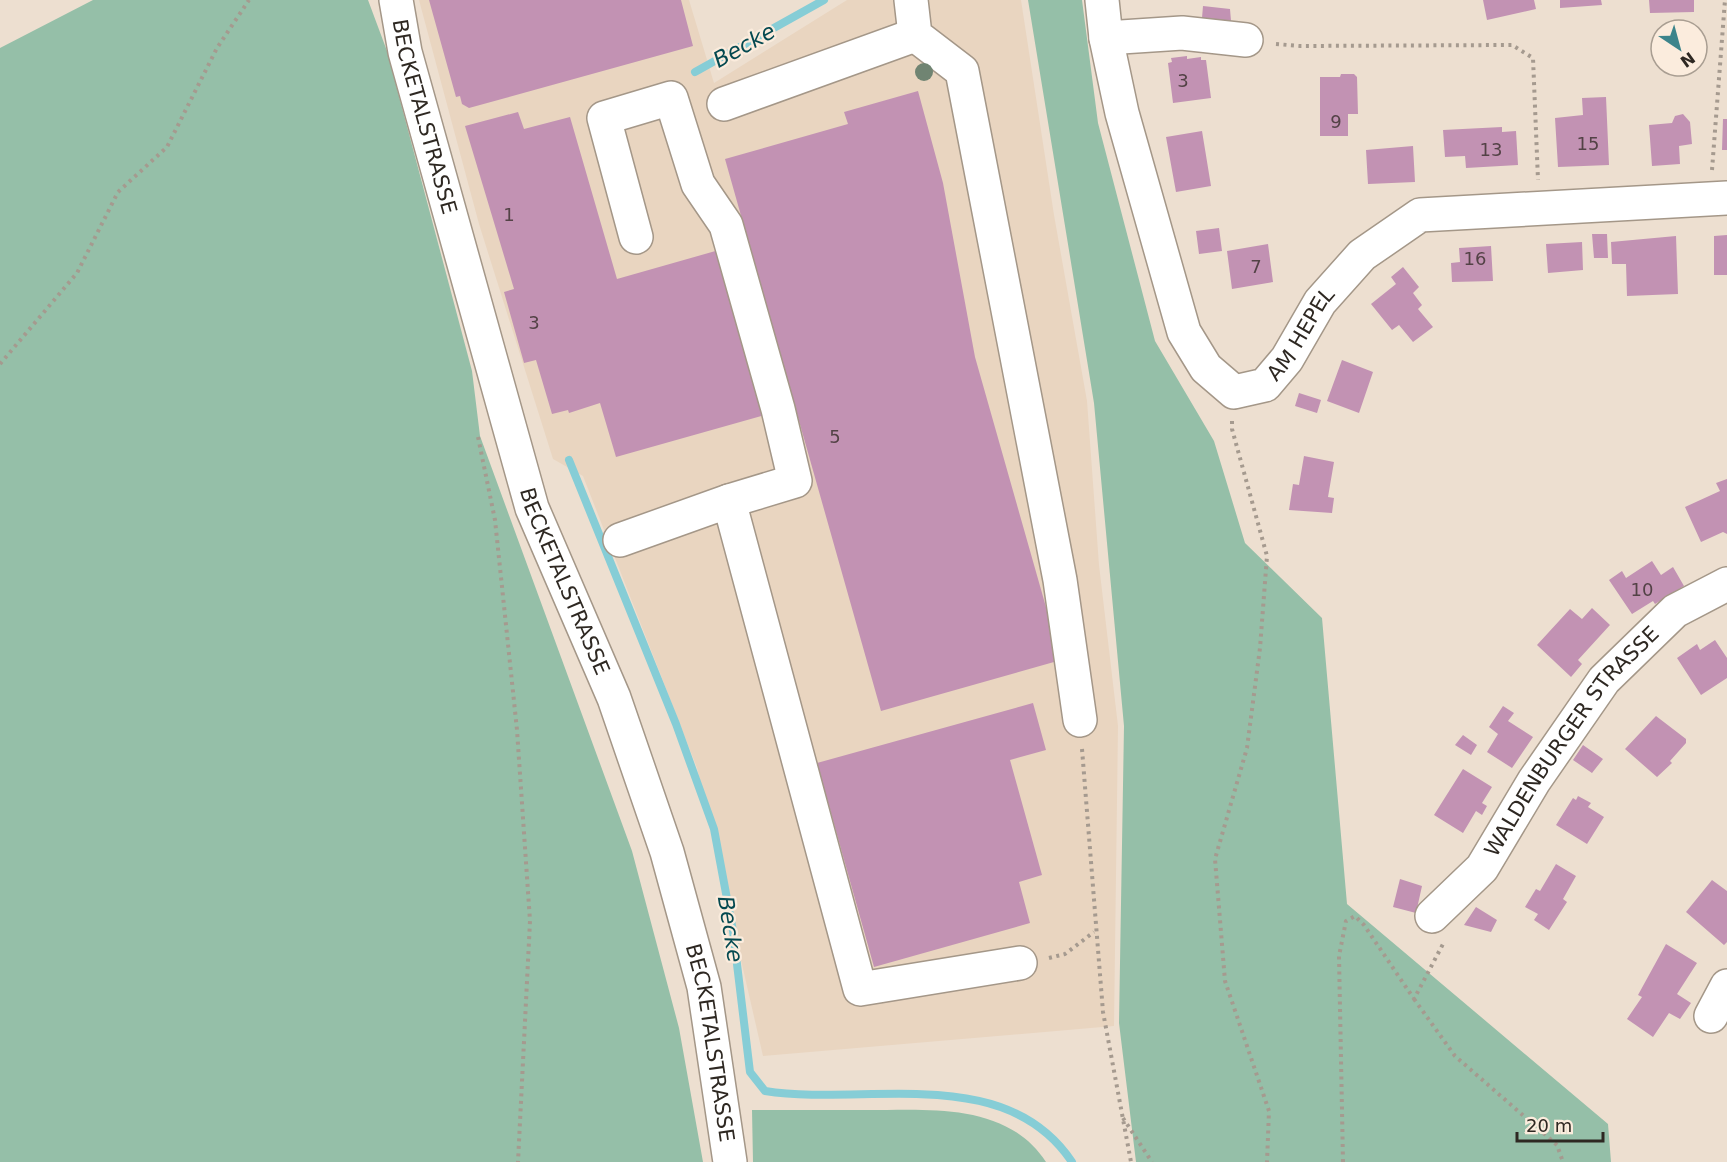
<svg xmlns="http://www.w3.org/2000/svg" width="1727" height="1162" font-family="'DejaVu Sans',sans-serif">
<rect width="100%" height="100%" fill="#eddfd0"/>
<path fill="#e9d5c0" d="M419,0H689L714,83L847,0H1021L1054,215L1087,401L1099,565L1118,726L1114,1026L763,1056L697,768L583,476L553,459L479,224Z"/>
<path fill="#95bfa8" d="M93,0H368L387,51L472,371L480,436L632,851L679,1028L703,1162H0V48Z
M1028,0H1082L1098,123L1155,341L1214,441L1245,543L1322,618L1347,904L1608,1124L1611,1162H1136L1119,1023L1124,726L1094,403Z
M752,1110C790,1110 828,1110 867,1110C929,1110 1007,1102 1046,1162H753Z"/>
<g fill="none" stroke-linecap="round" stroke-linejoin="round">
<path stroke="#86cdd6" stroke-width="8" d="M695,72L824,0
M569,460L676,724L714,829L733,931L750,1072L765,1091C865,1107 1005,1061 1072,1162"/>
</g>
<path fill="#c292b3" d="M429,0H681L693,46L469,108L462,104L460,96L456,97Z
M1483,0H1534L1536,9L1487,20Z
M1560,0H1601L1602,5L1560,8Z
M1649,0H1694V12L1650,13Z
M1203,6L1230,9L1232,33L1201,30Z
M1187,56V59L1201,57V60H1206L1211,98L1173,103L1168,63L1172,62L1171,58Z
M1341,74H1354L1357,77L1358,114H1348V136H1320V77H1340Z
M918,91L943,183L975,357L1061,660L881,711L725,159L848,124L844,112Z
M1606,97L1609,165L1558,167L1555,118L1583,115L1582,98Z
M518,112L524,129L570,117L617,279L719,250L768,414L616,457L600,403L569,413L568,410L552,414L536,360L524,363L504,292L514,289L465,126Z
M1683,114L1690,122L1692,144L1679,146L1680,164L1652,166L1649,125L1672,123L1675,116Z
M1723,119H1727V150H1722Z
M1502,127V132L1516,131L1518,165L1466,168L1465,156L1445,157L1443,130Z
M1202,131L1211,186L1176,192L1166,137Z
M1413,146L1415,182L1368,184L1366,150Z
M1219,228L1222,251L1199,254L1196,231Z
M1592,234H1607L1608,258H1594Z
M1727,235V275H1714V236Z
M1676,236L1678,294L1627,296L1626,264H1612L1611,242Z
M1582,242L1583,270L1548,273L1546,244Z
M1268,244L1273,282L1232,289L1227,251Z
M1491,246L1493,281L1452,282L1451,263L1460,262L1459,248Z
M1403,267L1419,287L1413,293L1422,305L1418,309L1433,327L1413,342L1399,325L1392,330L1371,304L1396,284L1391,277Z
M1342,360L1373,372L1359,413L1327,401Z
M1299,393L1321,400L1317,413L1295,406Z
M1304,456L1334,462L1328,497L1334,498L1332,513L1289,510L1293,484L1299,485Z
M1727,479V534L1723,532L1701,542L1685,507L1720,491L1716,483Z
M1652,561L1661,575L1673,567L1684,586L1655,604L1653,601L1632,614L1609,580L1622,571L1626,578Z
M1592,608L1610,625L1578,660L1582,664L1571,677L1537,645L1570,609L1582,619Z
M1715,640L1727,658V678L1701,695L1677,658L1697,644L1700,650Z
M1033,703L1046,750L1010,760L1042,875L1019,882L1030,923L874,967L817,763Z
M1503,706L1514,713L1508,721L1533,737L1512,768L1487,752L1498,734L1489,727Z
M1656,716L1686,739V743L1670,761L1672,763L1657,777L1625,749Z
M1463,735L1477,745L1471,755L1455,745Z
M1583,745L1603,759L1592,773L1573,760Z
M1463,769L1492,787L1482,803L1487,806L1482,815L1476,811L1463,833L1434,815Z
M1578,796L1591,803L1588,807L1604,817L1587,844L1556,825L1573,798L1576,800Z
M1556,864L1576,876L1563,899L1567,902L1549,930L1534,920L1538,914L1525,907L1536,889L1540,891Z
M1400,879L1422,886L1416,913L1393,907Z
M1712,880L1727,891V942L1724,945L1686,912Z
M1476,907L1497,920L1491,932L1464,925Z
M1666,944L1697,963L1677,994L1691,1003L1680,1019L1669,1013L1653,1037L1627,1019L1642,997L1638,995Z"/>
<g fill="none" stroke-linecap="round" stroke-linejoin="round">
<defs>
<g id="minor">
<path d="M911,0L915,35L962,71L1060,580L1080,720"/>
<path id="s1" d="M1102,0L1106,38L1122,113L1184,332L1206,368L1234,392L1265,385L1287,359L1320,302L1362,255L1420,215L1727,198"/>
<path d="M1106,38L1182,33L1246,40"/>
<path d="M724,104L915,35"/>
<path d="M636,237L604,118L671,98L698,184L726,225L778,409L795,481L729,501"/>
<path d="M620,540L729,501L860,989L1020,963"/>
<path id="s2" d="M1432,916L1482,868L1534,781L1604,680L1675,611L1727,584"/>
<path d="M1711,1016L1727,986"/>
</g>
<g id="major">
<path id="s3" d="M396,0L405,52L532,508L614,698L667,852L704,987L730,1162"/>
</g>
</defs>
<use href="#minor" stroke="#a49788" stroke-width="36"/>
<use href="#major" stroke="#a49788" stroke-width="36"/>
<path stroke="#a59a8f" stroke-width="4" stroke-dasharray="3 4.5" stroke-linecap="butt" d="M1276,44L1300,46L1512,45L1533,58L1538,180
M1712,170L1725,0
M0,364L77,273L118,192L167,147L217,48L249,0
M1232,421V429L1267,556L1260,648L1247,748L1215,859L1225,981L1269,1111L1267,1162
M478,437L495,520L517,730L530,921L518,1162
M1082,749L1103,1012L1131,1162
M1049,958L1065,954L1094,932
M1414,999L1455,1056L1557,1145L1563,1162
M1123,1118L1152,1162
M1343,1162L1339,956L1346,921L1355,916L1364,925L1414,999L1443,944"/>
<use href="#minor" stroke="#fff" stroke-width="33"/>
<use href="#major" stroke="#fff" stroke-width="33"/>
</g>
<circle fill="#708472" cx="924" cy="72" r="9"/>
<g text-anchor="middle" stroke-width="4.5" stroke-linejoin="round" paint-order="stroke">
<g font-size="18" fill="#534246">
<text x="1183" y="87">3</text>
<text x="1336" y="128">9</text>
<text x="1588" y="150">15</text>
<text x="1491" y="156">13</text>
<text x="509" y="221">1</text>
<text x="1475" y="265">16</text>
<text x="1256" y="273">7</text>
<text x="534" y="329">3</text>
<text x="835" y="443">5</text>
<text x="1642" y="596">10</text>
</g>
<g font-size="21" fill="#2e2822" stroke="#fbecdd">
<text dy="7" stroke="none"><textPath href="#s3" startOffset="120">BECKETALSTRASSE</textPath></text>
<text dy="7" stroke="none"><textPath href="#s1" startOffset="516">AM HEPEL</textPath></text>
<text dy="7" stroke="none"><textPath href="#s3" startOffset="606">BECKETALSTRASSE</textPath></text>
<text dy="7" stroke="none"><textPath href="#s2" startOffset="225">WALDENBURGER STRASSE</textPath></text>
<text dy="7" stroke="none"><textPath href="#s3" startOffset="1092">BECKETALSTRASSE</textPath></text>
</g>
<g font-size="22" font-style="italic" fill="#044950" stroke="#fbecdd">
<text transform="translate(744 45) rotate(-29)" y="8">Becke</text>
<text transform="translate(731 929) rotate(81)" y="8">Becke</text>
</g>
</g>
<g transform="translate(1679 48) rotate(144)"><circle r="28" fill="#fbecdd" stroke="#a99e92" stroke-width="1.5"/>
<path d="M0-4.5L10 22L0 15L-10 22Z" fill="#3c848b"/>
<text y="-9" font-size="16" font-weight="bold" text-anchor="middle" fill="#2e2822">N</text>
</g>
<path d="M1517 1132v9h86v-9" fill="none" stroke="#2e2822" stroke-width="3"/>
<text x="1526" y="1132" font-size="18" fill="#2e2822" stroke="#fbecdd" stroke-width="4.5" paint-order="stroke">20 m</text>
</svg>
